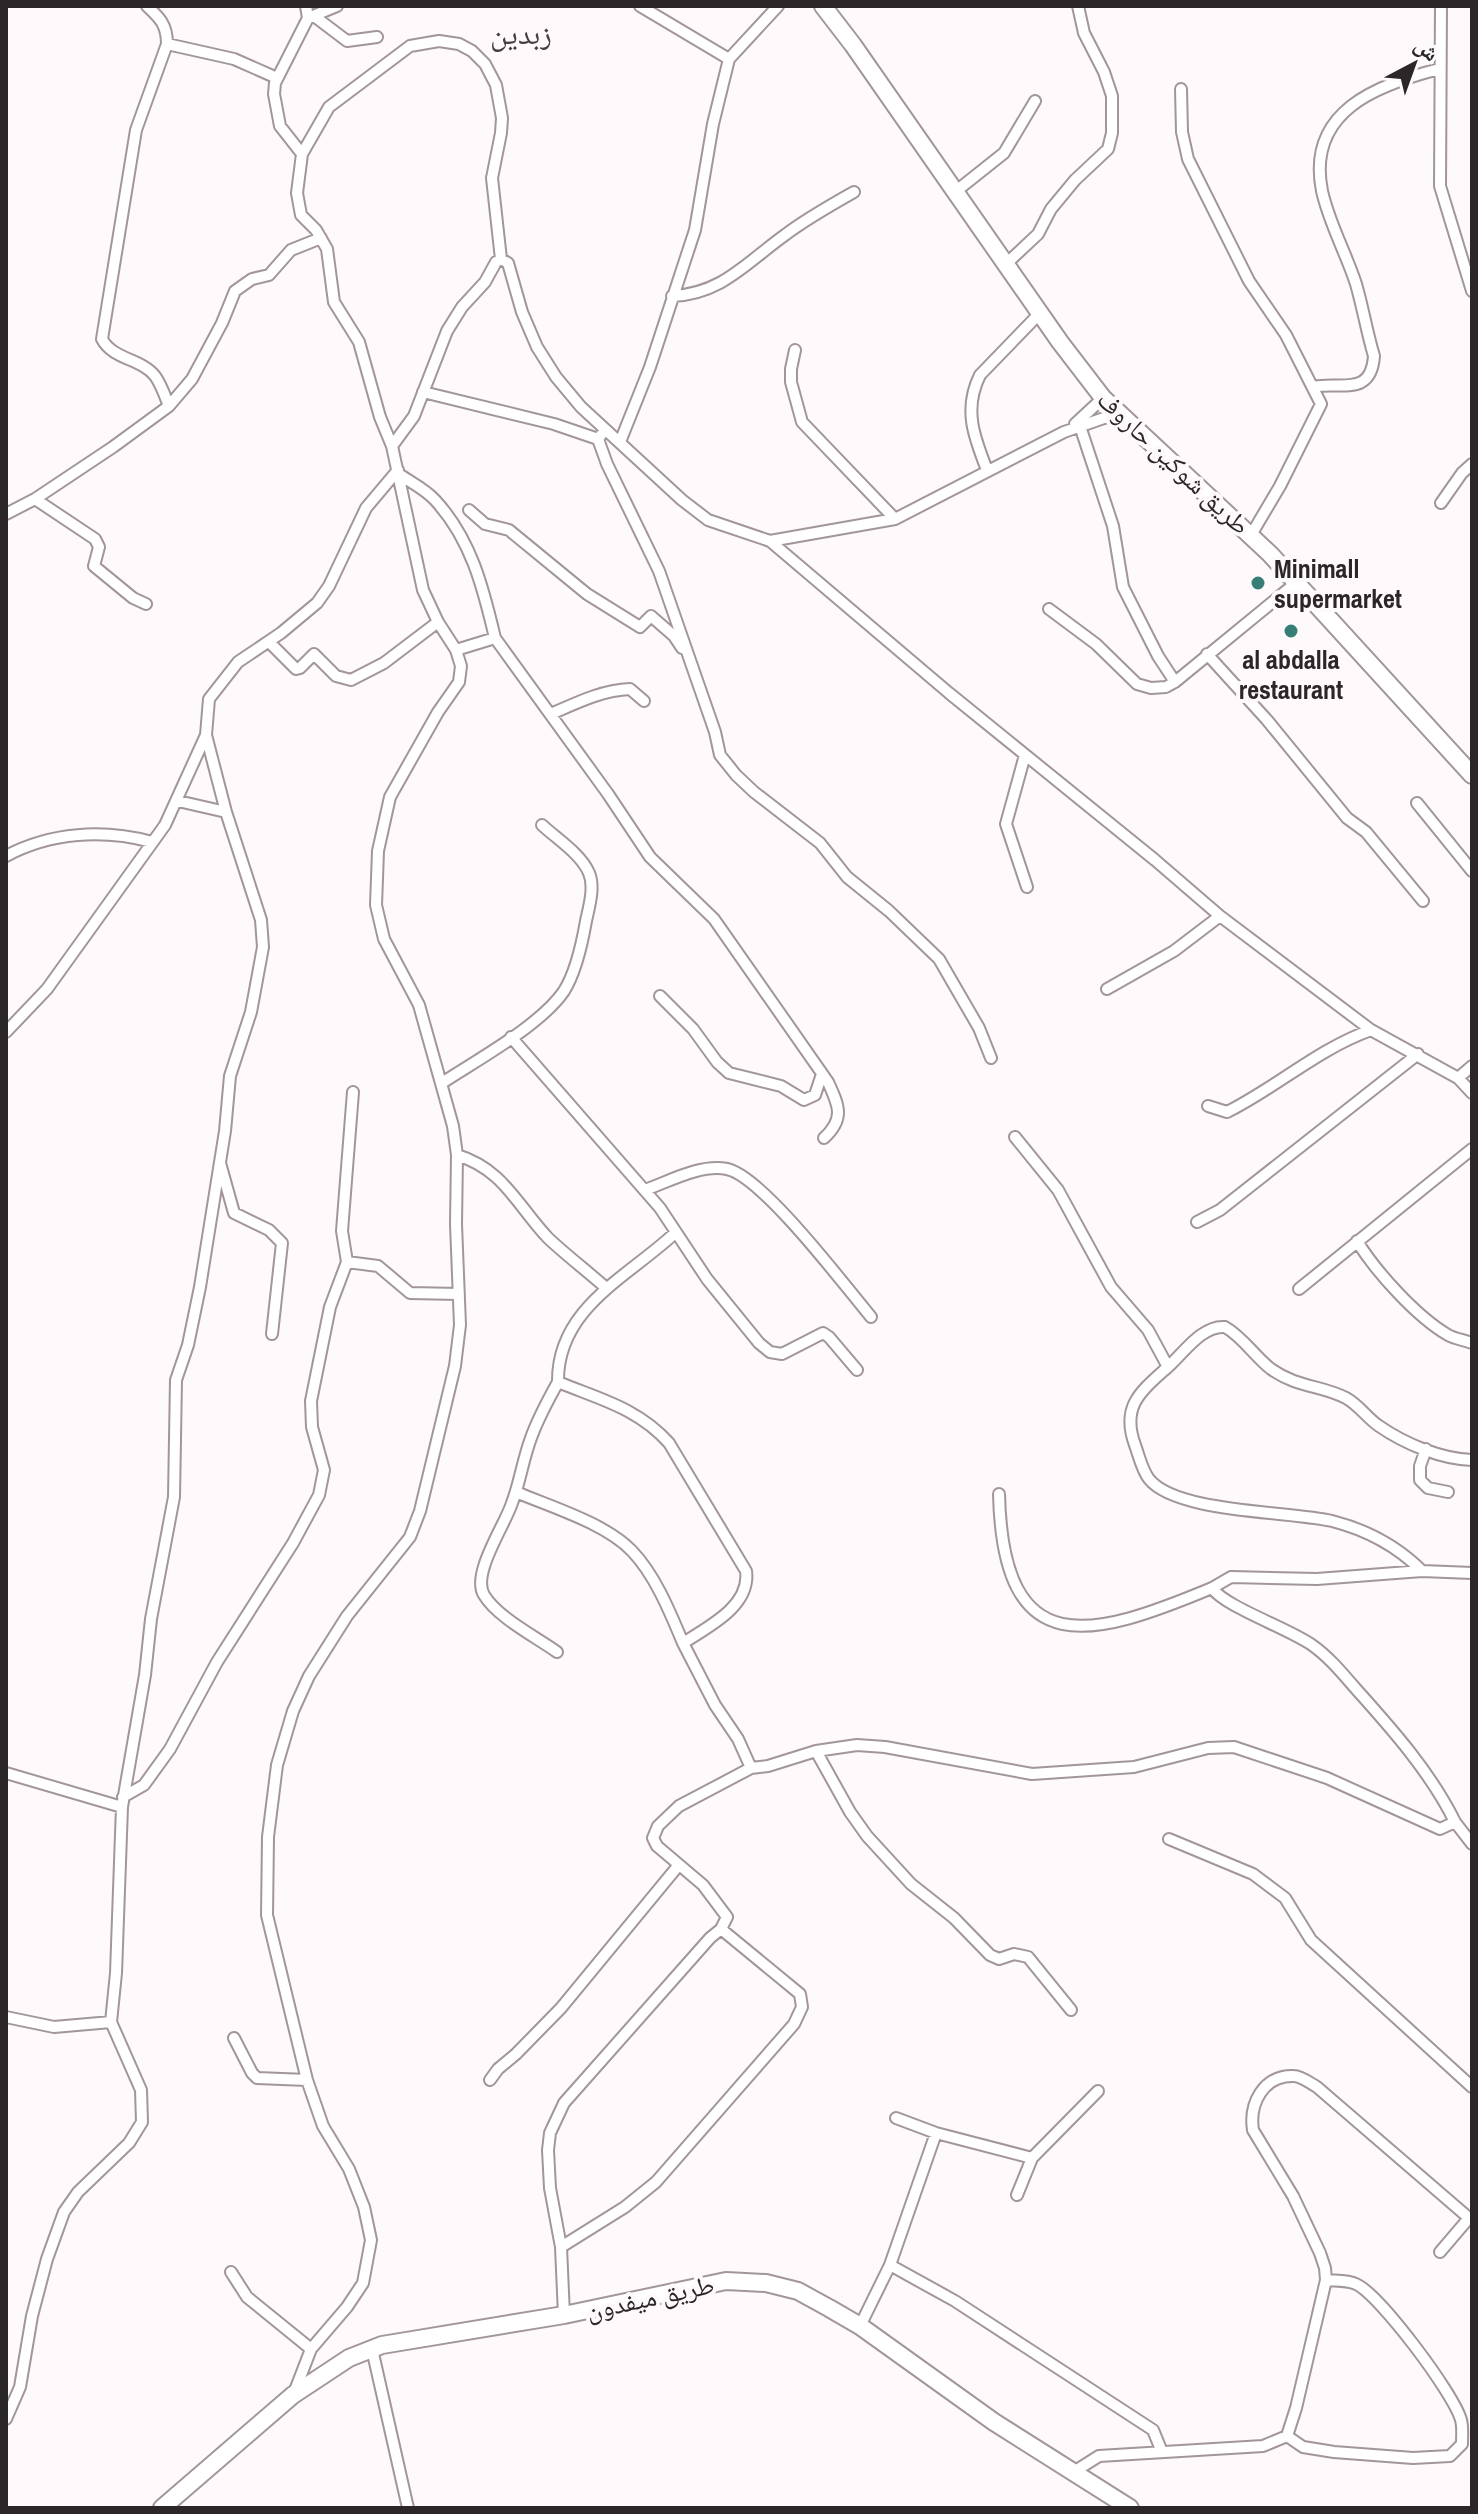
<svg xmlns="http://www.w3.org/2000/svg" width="1478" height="2514" viewBox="0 0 1478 2514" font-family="'Archivo Narrow','Noto Naskh Arabic',sans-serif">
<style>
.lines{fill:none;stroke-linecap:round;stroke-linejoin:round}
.street-casing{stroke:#a29698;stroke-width:14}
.primary-casing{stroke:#a29698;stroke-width:20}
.street{stroke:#fff;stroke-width:10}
.primary{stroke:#fff;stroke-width:16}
.poi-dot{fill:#377e77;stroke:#fef9fa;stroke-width:3}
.labels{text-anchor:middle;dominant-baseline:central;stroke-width:8;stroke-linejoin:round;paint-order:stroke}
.street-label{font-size:26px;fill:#2b2627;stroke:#fef9fa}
.poi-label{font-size:26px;font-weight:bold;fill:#2b2627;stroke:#fef9fa;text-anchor:start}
.quarter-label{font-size:30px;fill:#483d3f;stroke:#fef9fa}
</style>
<rect width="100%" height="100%" fill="#fef9fa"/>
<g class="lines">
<g class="street-casing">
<path id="street" d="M147 6C160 18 167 25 167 44L136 130 102 339C113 360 141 358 155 376 161 384 165 396 169 406
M306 6 308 18 337 6
M640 6 729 59
M1441 6 1440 186 1472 291
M314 16 347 41 377 37
M167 44 234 59 277 78
M1181 89 1182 132 1188 159 1249 281 1286 335 1321 404 1280 486 1251 535
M302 154 280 126 274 94 275 83 308 18
M955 192 1004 153 1035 101
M1006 264 1038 234 1051 209 1075 180 1108 149 1112 133V96L1104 72 1084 33 1078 6
M672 296C722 294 747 262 785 235 806 219 831 205 854 192
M795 350 791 369V382L802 422 895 519
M1313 387C1339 381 1371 398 1374 356 1367 333 1363 308 1356 284 1346 253 1329 223 1322 191 1306 111 1377 85 1439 69
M423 392 554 424 598 439 601 435
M1079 423 1113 526 1123 587 1158 656 1175 682
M1075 424 1103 398
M598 439 607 464 659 571 715 732 720 755 736 775 754 792 820 843 847 877 889 911 939 959 979 1028 991 1058
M620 442 650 367 695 230 713 124 729 59 778 6
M392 446 380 417 359 342 334 302 327 249 316 230 301 215 297 193 302 154 329 107 410 46 439 41 459 44 472 51 485 64 496 85 502 118 501 133 492 178 501 259
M987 470C974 437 963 409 980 375L1040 313
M399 474C410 482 425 489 435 500 471 539 483 587 495 638
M35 499 95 539 99 547 94 566 133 598 146 604
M1441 503 1462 473 1472 464
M469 510 485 524 509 530 587 594 640 627 651 616 674 636 682 648
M6 514 35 499 113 447 169 406 192 379 222 323 235 291 252 279 269 275 291 250 321 238
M770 541 949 693 1155 860 1220 916 1371 1030 1458 1078 1472 1093
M1049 609 1096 644 1137 684 1151 688 1166 687 1175 682 1297 582
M269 642 296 669 300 668 314 654 336 676 351 680 384 663 438 622
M456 650 495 638 608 794 650 857 714 919 828 1082C839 1106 845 1119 824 1138
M1207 654 1267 720 1347 818 1366 832 1423 901
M551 714C576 703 602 690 630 689L644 701
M206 735 226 812
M1025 755 1006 824 1027 887
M1417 803 1472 871
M6 856C51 832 103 829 152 842
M1107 989 1174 951 1220 916
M660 996 693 1029 717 1062 729 1073 781 1086 804 1100 815 1095 822 1074
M6 1032 47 989 165 825 206 735 209 699 238 662 281 633 317 603 329 586 366 508 398 470
M511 1037 660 1208 707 1279 759 1343 770 1352 782 1354 823 1333 829 1337 857 1370
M1458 1078 1472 1066
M442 1083C477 1060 541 1025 564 991 576 972 582 944 586 921 589 907 595 887 589 873 581 854 557 839 542 825
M1208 1106 1227 1112C1277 1087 1318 1049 1371 1030
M1015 1137 1058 1190 1111 1287 1148 1330 1168 1367
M457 1155C503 1169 517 1205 548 1238 566 1255 587 1271 605 1287
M220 1163 234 1213 269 1230 282 1243 272 1334
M645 1190C670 1181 700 1164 727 1169 762 1176 845 1286 871 1317
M1197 1222 1220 1210 1418 1054
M1357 1241C1376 1272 1417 1317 1448 1335 1455 1339 1464 1340 1472 1343
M347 1262 342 1231 353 1092
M1299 1289 1472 1149
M1426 1449 1420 1466V1480L1428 1488 1448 1492
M516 1492C551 1507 605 1523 632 1551 655 1575 670 1612 683 1643 708 1627 751 1606 746 1571L669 1443C638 1408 599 1399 558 1382 557 1308 628 1277 675 1233
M999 1494C1003 1665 1092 1638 1212 1588
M1422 1571C1397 1546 1367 1530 1332 1521 1289 1511 1176 1513 1149 1479 1142 1470 1139 1456 1135 1445 1120 1404 1143 1390 1171 1364 1185 1351 1203 1325 1225 1327 1243 1337 1255 1357 1271 1369 1298 1388 1321 1385 1346 1398 1359 1405 1367 1418 1379 1426 1405 1444 1441 1459 1472 1460
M683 1643 715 1705 738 1739 751 1768
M557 1652C536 1637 497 1617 484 1595 471 1574 505 1525 512 1503 520 1482 523 1459 531 1438 538 1418 548 1400 558 1382
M816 1751 850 1812 867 1836 911 1884 954 1918 990 1955 999 1959 1014 1954 1028 1957 1071 2010
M6 1773 122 1807
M123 1797 144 1785 170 1749 217 1662 293 1543 319 1495 324 1470 312 1427 311 1401 330 1307 347 1262 378 1266 410 1293 459 1294
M1455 1822 1472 1844
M1169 1839 1253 1874 1285 1898 1311 1940 1472 2087
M6 2017 54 2027 111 2022
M234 2038 252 2073 257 2078 307 2080
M490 2080 498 2069 516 2054 561 2008 678 1866
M896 2118 936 2133 1032 2158 1098 2091
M1017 2195 1032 2158
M561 2247 625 2207 656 2182 794 2024 802 2007 800 1994 721 1929
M890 2265 955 2301 1153 2430 1162 2452
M231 2272 247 2297 311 2349
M564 2315 561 2247 550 2188 548 2150 550 2133 564 2103 710 1938 721 1929 727 1917 703 1885 657 1846 653 1838 658 1826 679 1806 751 1768 768 1766 816 1751 857 1745 885 1747 1032 1774 1134 1767 1208 1748 1234 1747 1327 1778 1440 1829 1455 1822C1431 1773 1392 1729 1356 1689 1342 1673 1329 1657 1312 1645 1288 1628 1225 1607 1212 1588L1231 1577 1317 1579 1422 1571 1472 1573
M860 2326 890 2265 936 2133
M372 2349 408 2508
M294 2393 311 2349 347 2307 363 2283 371 2240 364 2207 349 2169 323 2126 307 2080 267 1915 268 1837 277 1765 293 1711 309 1676 347 1616 410 1537 420 1511 455 1366 460 1325 456 1224 457 1155 453 1126 419 1005 384 939 376 905 378 851 390 797 438 712 459 682 461 666 456 650 438 622 423 590 392 446 414 416 447 331 462 307 485 282 496 262 501 259 508 263 522 312 537 347 556 377 581 407 682 500 708 520 770 541 895 519 1064 432 1104 418 1120 415
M6 2419 20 2387 32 2316 47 2259 64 2212 78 2192 129 2143 142 2122 141 2090 111 2022 116 1973 122 1807 145 1675 151 1619 174 1497 176 1380 188 1345 200 1287 225 1131 230 1076 251 1012 263 947 261 920 226 812 178 801
M1287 2436 1303 2447 1334 2452 1413 2458 1450 2456 1462 2444C1462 2436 1463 2427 1461 2420 1454 2394 1380 2295 1356 2284 1347 2280 1336 2281 1326 2280
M1072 2473 1099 2456 1263 2446 1287 2436 1296 2408 1326 2280 1325 2268 1320 2253 1293 2196 1253 2130C1249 2104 1263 2075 1294 2076 1301 2076 1310 2083 1317 2087L1469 2218 1440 2252"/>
</g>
<g class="primary-casing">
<path id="primary" d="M823 6 853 45 1060 342 1103 398 1270 554 1472 775
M162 2508 293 2395 349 2358 382 2345 564 2315 726 2281 766 2283 798 2291 829 2308 860 2326 994 2422 1130 2508"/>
</g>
<use href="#street" class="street"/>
<use href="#primary" class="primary"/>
</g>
<g class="poi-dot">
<circle cx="1258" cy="583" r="8"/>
<circle cx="1291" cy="631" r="8"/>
</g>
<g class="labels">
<g class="street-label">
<text transform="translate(1174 462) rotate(43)">طريق شوكين حاروف</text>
<text transform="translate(650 2297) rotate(-12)">طريق ميفدون</text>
</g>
<g class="poi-label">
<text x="1274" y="568">Minimall<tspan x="1274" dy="30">supermarket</tspan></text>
<text x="1291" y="659" text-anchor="middle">al abdalla<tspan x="1291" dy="30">restaurant</tspan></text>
</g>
<g class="quarter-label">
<text x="521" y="33">زبدين</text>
</g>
</g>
<rect width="1478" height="2514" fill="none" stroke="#2b2627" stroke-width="16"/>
<g transform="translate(1414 64) rotate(41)" stroke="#fef9fa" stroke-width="6" paint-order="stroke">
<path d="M0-6L14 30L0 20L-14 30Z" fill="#2b2627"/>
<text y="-12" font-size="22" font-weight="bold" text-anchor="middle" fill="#2b2627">ش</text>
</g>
</svg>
